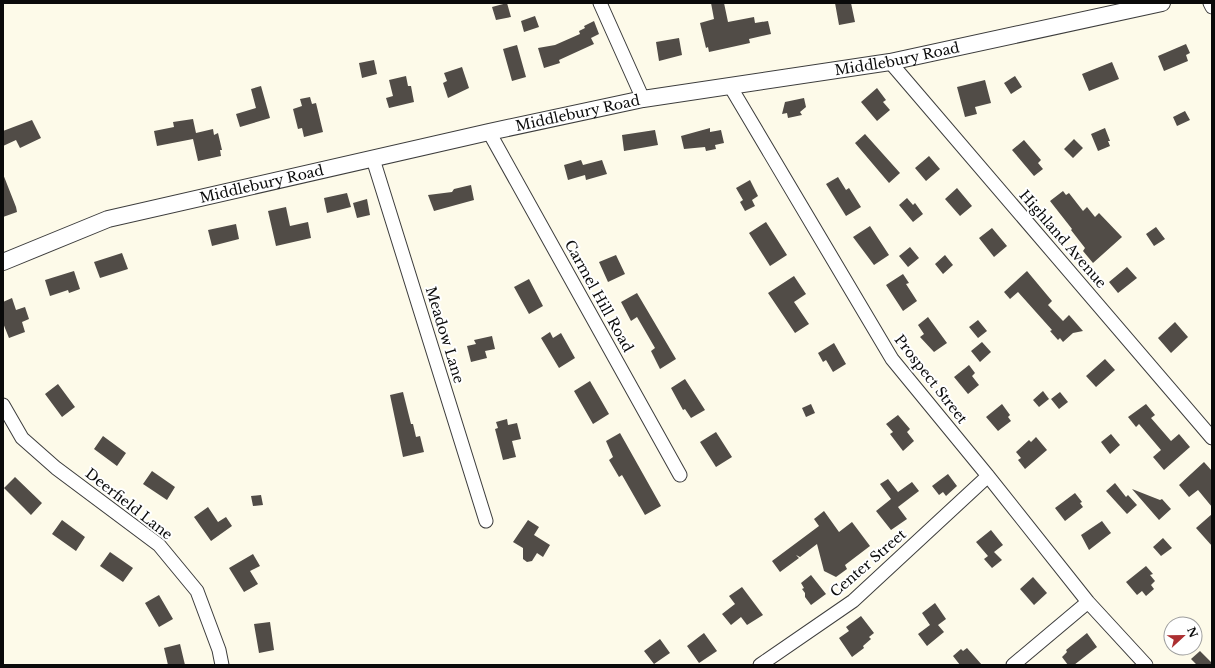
<svg xmlns="http://www.w3.org/2000/svg" width="1215" height="668" viewBox="0 0 1215 668" font-family="'Libre Baskerville',serif">
<style>
.building{fill:#514c47}
.lines{fill:none;stroke-linecap:round;stroke-linejoin:round}
.minor-casing{stroke:#3d3d3d;stroke-width:15}
.tertiary-casing{stroke:#3d3d3d;stroke-width:18}
.minor{stroke:#fff;stroke-width:13}
.tertiary{stroke:#fff;stroke-width:16}
.labels{text-anchor:middle;dominant-baseline:central;stroke-width:4;stroke-linejoin:round;paint-order:stroke}
.street-label{font-size:14px;fill:#0a0a0a;stroke:#fff}
</style>
<rect width="100%" height="100%" fill="#fdfae9"/>
<path class="building" d="M507 3 511 17 496 20 492 7Z
M711 3H724L728 22 754 17 755 23 768 21 771 34 749 39 750 43 709 52 708 47 706 48 700 23 714 19Z
M835 3H851L855 22 839 25Z
M535 16 539 27 524 32 521 21Z
M594 21 599 34 591 38 594 44 559 60 560 63 544 68 538 48 555 45 580 34 579 31 585 28 584 26Z
M679 38 682 55 659 61 656 42Z
M1186 44 1190 53 1186 55 1188 61 1164 71 1158 56Z
M517 45 526 77 512 81 503 49Z
M374 60 377 74 362 78 359 63Z
M1112 62 1119 79 1089 91 1082 74Z
M462 67 469 88 448 98 443 83 447 81 444 73Z
M406 76 408 86H411L414 102 389 108 386 98 393 96 389 80Z
M1015 76 1022 87 1011 94 1004 83Z
M985 80 991 103 975 107 977 114 965 117 957 87Z
M261 86 270 118 240 127 236 114 256 108 251 89Z
M877 88 886 100 883 102 890 110 877 121 861 102Z
M310 97 312 104 316 103 323 132 304 137 302 128 298 129 293 109 302 106 300 99Z
M804 98 806 107 800 112 802 115 788 118 787 113 782 114 785 102Z
M1185 111 1190 120 1177 126 1173 117Z
M193 119 196 133 213 129 214 135 218 133 222 150H220L221 156 198 161 193 139 157 146 154 131 174 127 173 122Z
M32 120 41 138 20 148 16 140 3 146V131Z
M710 128V132L721 130 724 143 715 145 716 149 706 151 705 147 684 149 681 136Z
M1105 128 1110 141H1108L1110 146 1098 151 1091 134Z
M655 130 658 145 624 151 622 135Z
M865 134 900 173 889 183 855 143Z
M1074 139 1083 148 1073 158 1064 149Z
M1024 140 1041 160 1038 163 1043 169 1034 176 1012 150Z
M929 156 940 169 926 181 915 168Z
M581 160 583 165 602 160 607 174 586 180 585 175 568 180 564 165Z
M3 174 16 207 17 212 3 217Z
M838 177 846 190 849 188 861 207 846 216 826 184Z
M750 180 758 196 752 200 755 206 745 211 740 202 743 200 736 188Z
M471 185 474 200 434 211 428 195 452 192 454 189Z
M957 188 972 206 960 216 945 199Z
M1063 191 1066 195 1069 193 1083 211 1087 207 1095 217 1099 213 1122 237 1093 263 1083 251 1085 248 1071 230 1072 229 1050 201Z
M347 193 351 207 327 213 324 198Z
M907 198 913 205 915 203 923 214 913 222 899 205Z
M367 199 370 215 357 218 353 203Z
M286 207 290 226 308 222 311 238 276 246 268 211Z
M766 222 787 255 770 266 749 233Z
M236 224 239 239 212 246 208 230Z
M870 226 889 255 874 265 853 237Z
M1156 227 1165 239 1154 246 1146 234Z
M992 228 1007 246 994 257 979 238Z
M910 247 919 258 908 267 899 256Z
M122 253 128 269 100 278 94 262Z
M616 255 625 274 608 282 599 262Z
M945 255 953 265 943 274 935 264Z
M1127 267 1137 278 1118 293 1109 282Z
M74 271 80 289 69 293 68 290 50 296 45 280Z
M1027 271 1052 301 1048 305 1063 321 1069 315 1083 331 1073 333 1063 342 1060 338 1058 340 1050 331 1052 330 1018 292 1010 299 1004 292Z
M903 274 909 283 906 284 917 301 903 311 886 285Z
M794 276 806 294 794 302 809 324 795 333 768 293Z
M529 279 543 306 529 314 514 287Z
M637 293 676 359 660 369 651 351 655 348 637 317 631 321 621 302Z
M12 298 16 310 25 307 29 319 22 322 25 332 9 338 3 323V302Z
M928 317 947 343 934 352 920 337 924 334 918 325Z
M978 320 987 331 978 338 969 327Z
M1175 322 1188 337 1171 353 1158 338Z
M550 332 553 338 561 333 575 358 559 368 541 338Z
M492 336 495 349 485 351 487 358 471 362 467 346 476 344 474 340Z
M982 342 991 352 980 362 971 351Z
M834 343 846 364 833 372 826 360 823 362 818 353Z
M1105 359 1115 370 1096 387 1086 376Z
M969 365 975 373 972 376 979 385 968 394 954 377Z
M685 379 705 410 691 418 685 409 683 410 671 388Z
M590 381 609 414 593 424 574 391Z
M58 384 75 407 62 417 45 394Z
M1043 391 1049 399 1039 407 1033 400Z
M403 392 411 424H413L416 437 420 436 424 452 403 457 390 395Z
M1060 392 1068 402 1059 409 1051 399Z
M811 404 815 413 806 417 802 408Z
M1002 404 1010 415 1008 417 1011 421 998 431 986 417Z
M1146 404 1155 415 1151 418 1171 441 1179 434 1190 447 1164 470 1153 457 1161 450 1139 424 1136 427 1128 417Z
M898 415 910 429 907 432 914 441 903 451 890 434 893 432 886 424Z
M507 419 508 425 517 423 521 439 512 441 516 457 503 460 495 429 498 428 496 422Z
M716 432 732 457 716 467 700 442Z
M620 433 661 506 645 515 622 475 619 477 609 460 613 457 606 441Z
M1111 434 1120 445 1110 454 1101 442Z
M103 436 126 453 117 466 94 449Z
M1036 437 1047 450 1025 469 1018 460 1021 458 1016 452 1029 440 1031 442Z
M1204 462 1212 471V507L1198 490 1189 497 1179 485Z
M152 471 175 487 167 500 143 484Z
M948 474 957 486 946 496 943 492 939 495 932 486Z
M15 477 42 503 31 515 4 488Z
M888 479 898 492 912 482 919 491 898 507 907 519 891 530 876 511 891 499 880 484Z
M1115 483 1126 497 1128 495 1137 505 1127 514 1106 491Z
M1132 489 1160 500 1162 499 1171 509 1159 520Z
M1075 493 1082 502 1080 503 1083 507 1065 521 1055 508Z
M261 495 263 505 253 506 251 496Z
M208 507 218 522 226 517 232 526 211 541 194 517Z
M824 511 839 532 852 522 870 546 845 565 847 569 836 577 824 571 817 544 800 557 796 555 799 558 780 572 772 561 819 526 814 519Z
M1212 514V546L1196 528Z
M62 520 85 537 76 551 52 534Z
M528 520 539 527 534 535 550 545 543 557 537 553 532 561 527 562 523 559V548L513 542Z
M1102 521 1111 533 1089 550 1081 535Z
M991 530 1003 545 994 552 1002 560 992 568 984 559 988 556 976 542Z
M1163 538 1172 548 1161 556 1153 547Z
M110 552 133 568 123 582 100 566Z
M253 554 260 566 250 571 258 584 244 592 229 568Z
M1146 566 1153 574 1150 575 1155 581 1151 585 1154 589 1146 596 1142 591 1137 595 1126 582Z
M811 575 826 594 811 605 805 597V593L802 589 804 588 801 583Z
M1033 577 1047 593 1034 605 1020 589Z
M742 587 763 615 747 625 741 617 731 625 722 614 735 604 729 596Z
M159 595 173 619 159 627 145 603Z
M935 603 946 619 938 625 944 632 927 646 918 634 930 625 922 613Z
M861 616 874 633 869 637 871 639 863 646 864 648 852 657 839 638 849 631 846 627Z
M270 622 274 650 259 653 254 624Z
M704 633 717 651 699 663 687 646Z
M1087 633 1097 647 1074 665H1068L1062 657 1067 652 1066 650Z
M660 639 670 653 654 664 644 651Z
M180 644 185 665H168L164 648Z
M967 648 982 665H960L953 656 961 649 963 651Z
M1200 651 1212 663V665H1197L1191 659Z"/>
<g class="lines">
<g class="minor-casing">
<path id="minor" d="M600 3 643 99
M1210 3 1212 7
M890 62 1212 438
M730 86 892 359 988 476 1088 602 1146 665
M489 132 680 475
M373 159 486 521
M3 405 22 438 56 468 159 545 197 591 219 650 222 665
M760 665 853 601 988 476
M1013 665 1088 602"/>
</g>
<g class="tertiary-casing">
<g id="tertiary">
<path id="s1" d="M3 262 108 219 489 132 643 99 890 62 1162 3"/>
</g>
</g>
<use href="#minor" class="minor"/>
<use href="#tertiary" class="tertiary"/>
</g>
<g class="labels">
<g class="street-label">
<text stroke="none"><textPath href="#s1" startOffset="919">Middlebury Road</textPath></text>
<text stroke="none"><textPath href="#s1" startOffset="595">Middlebury Road</textPath></text>
<text stroke="none"><textPath href="#s1" startOffset="271">Middlebury Road</textPath></text>
<text transform="translate(1063 239) rotate(49)">Highland Avenue</text>
<text transform="translate(599 296) rotate(61)">Carmel Hill Road</text>
<text transform="translate(445 335) rotate(73)">Meadow Lane</text>
<text transform="translate(931 379) rotate(52)">Prospect Street</text>
<text transform="translate(129 504) rotate(38)">Deerfield Lane</text>
<text transform="translate(868 563) rotate(-41)">Center Street</text>
</g>
</g>
<rect width="1215" height="668" fill="none" stroke="#0a0a0a" stroke-width="8"/>
<g transform="translate(1183 636) rotate(68)"><circle r="19" fill="#ffffff" stroke="#9d9d9d"/>
<path d="M0-3L7 15L0 10L-7 15Z" fill="#ac2f31"/>
<text y="-6" font-size="11" font-weight="bold" text-anchor="middle" fill="#0a0a0a">N</text>
</g>
</svg>
